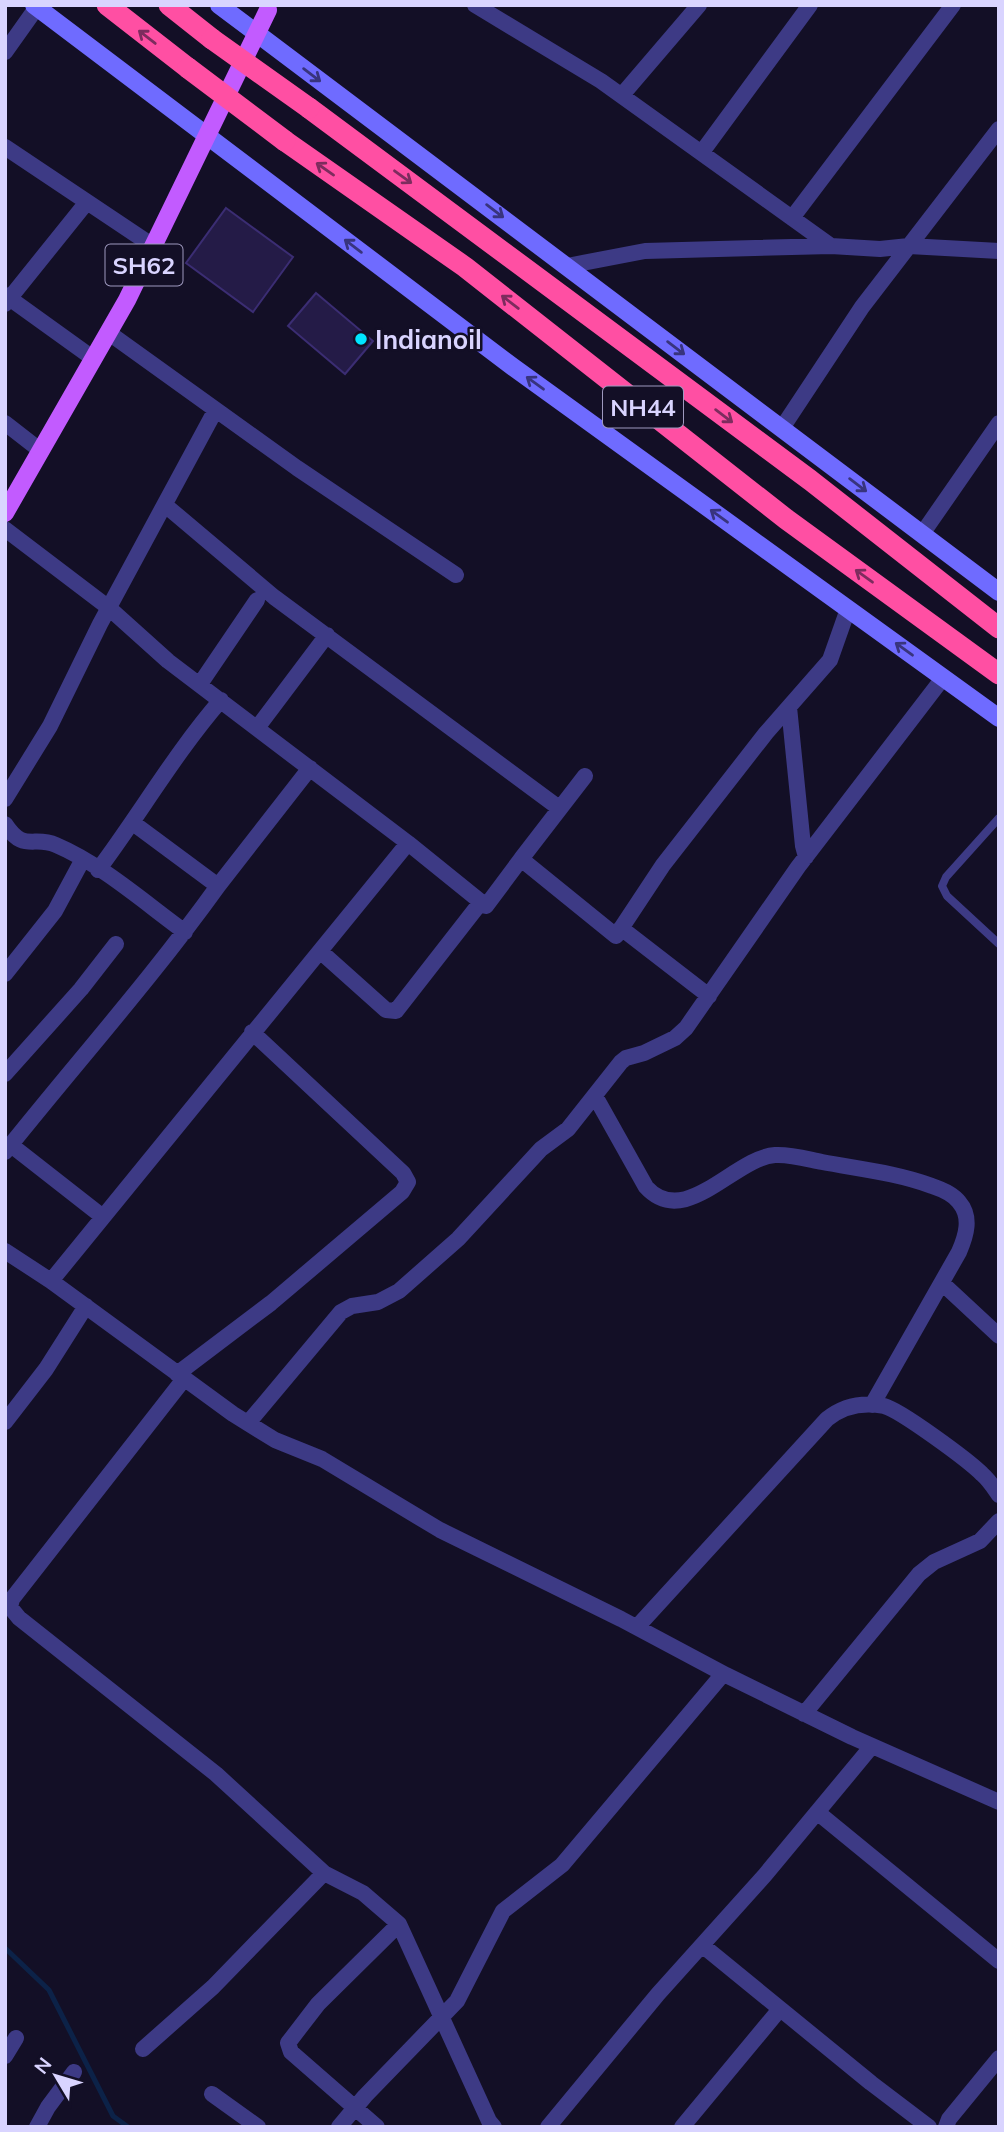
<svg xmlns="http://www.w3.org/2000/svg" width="1004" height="2132" viewBox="0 0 1004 2132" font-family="Mulish,sans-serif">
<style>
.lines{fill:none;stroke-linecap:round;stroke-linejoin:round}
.stream{stroke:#0c2248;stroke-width:5}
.building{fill:#241b47;stroke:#3b2d73;stroke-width:2}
.lane{stroke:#3d3a85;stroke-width:8}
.street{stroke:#3d3a85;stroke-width:16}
.secondary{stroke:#6f6bff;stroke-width:18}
.primary{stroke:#c25bff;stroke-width:18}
.highway{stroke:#ff4fa3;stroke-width:21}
.highway-bridge{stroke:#ff4fa3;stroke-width:21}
.oneway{stroke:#7d2c5e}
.oneway2{stroke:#38347d}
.poi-dot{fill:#00e5ff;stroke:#130f26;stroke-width:2.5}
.labels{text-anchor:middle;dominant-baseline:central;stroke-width:5;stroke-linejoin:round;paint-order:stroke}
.shield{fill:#130f26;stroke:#9e99be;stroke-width:2}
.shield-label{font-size:24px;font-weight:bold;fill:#d9d4ff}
.poi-label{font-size:26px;font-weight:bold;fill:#d9d4ff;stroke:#130f26;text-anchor:start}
</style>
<rect width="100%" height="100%" fill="#130f26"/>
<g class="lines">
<path class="stream" d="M5 1948 49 1990 113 2116 128 2127"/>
</g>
<path class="building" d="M226 208 293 257 253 312 186 263Z
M316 293 373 341 345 374 288 326Z"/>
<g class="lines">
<path class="lane" d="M999 818 946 877 942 886 947 896 999 944"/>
<path class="street" d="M475 5 601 81 831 246
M5 52 37 7
M622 95 699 5
M5 147 153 246
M702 152 810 5
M792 218 953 5
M567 266 645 251 831 246 880 249 909 246 999 251
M5 295 94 359
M5 304 87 202
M109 333 297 468 456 575
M5 423 41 451
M782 428 862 307 999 129
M165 505 274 597 559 808
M5 529 109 608 168 661 408 843 486 906 521 859 616 936 663 865 766 733 830 660 848 609
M922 534 999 423
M200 684 257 600
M789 707 803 846 806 857
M257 728 327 635
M5 799 50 726 100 624 215 411
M133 823 218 886 310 768
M5 824C24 853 33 835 56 845 101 864 145 903 185 932
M521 859 585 776
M98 870C140 814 175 753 221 700
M621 928 709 996
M320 951 386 1010 396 1011 481 902
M5 974 55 911 83 859
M5 1074 81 989 116 944
M595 1096 646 1187C685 1230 734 1158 775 1155 790 1154 807 1159 822 1162 859 1169 897 1173 932 1186 941 1189 953 1194 959 1202 972 1217 966 1236 959 1252L872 1405
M11 1145 103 1217
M5 1152C76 1063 152 978 218 886
M5 1251 51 1281 233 1414 275 1440 322 1459 440 1530 621 1619 726 1675 852 1737 999 1802
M51 1281 408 843
M942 1283 999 1336
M177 1374 271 1303 402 1192 408 1182 403 1173 252 1032
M184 1379 12 1599 10 1607 19 1618 216 1774 324 1873 363 1893 399 1924 489 2121 494 2127
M5 1422 46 1369 86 1306
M248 1423 341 1312 352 1306 378 1302 399 1291 458 1239 541 1149 568 1129 621 1062 626 1058 644 1053 675 1038 686 1028 798 867 943 678
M637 1627 827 1419C843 1406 863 1402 884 1406 900 1410 968 1460 982 1474 989 1480 994 1488 999 1495
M804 1714 919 1574 934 1562 980 1541 999 1521
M817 1812 999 1961
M702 1945 871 2083 929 2127
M143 2049 213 1987 324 1873
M5 2056 16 2038
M212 2094 258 2127
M37 2127 48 2107 74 2072
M339 2127 365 2096 457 2001 503 1911 562 1865 723 1674
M377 2127 291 2052 288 2043 318 2004 399 1924
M548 2127 658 1994 765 1875 872 1746
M682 2127 780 2009
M946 2127 949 2119 999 2058"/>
<path class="secondary" d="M34 5 513 367 999 718
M219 5 999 592"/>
<path class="primary" d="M5 513 127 300 268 10"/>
<path class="highway" d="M107 5 188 68
M169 5 212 39
M309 108 810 480 999 628
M285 141 465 267 786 519 999 674"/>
<path class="highway-bridge" d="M212 39 309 108
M188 68 285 141"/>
</g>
<defs><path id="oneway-shaft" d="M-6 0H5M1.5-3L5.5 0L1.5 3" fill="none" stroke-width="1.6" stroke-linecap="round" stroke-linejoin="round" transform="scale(1.75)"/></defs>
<g class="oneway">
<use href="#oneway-shaft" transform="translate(147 37) rotate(-142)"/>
<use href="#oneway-shaft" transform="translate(325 169) rotate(-145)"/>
<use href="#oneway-shaft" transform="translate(403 177) rotate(36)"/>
<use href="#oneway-shaft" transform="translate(510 302) rotate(-142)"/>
<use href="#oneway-shaft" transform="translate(724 416) rotate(37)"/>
<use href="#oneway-shaft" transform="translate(864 576) rotate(-144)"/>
</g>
<g class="oneway2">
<use href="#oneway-shaft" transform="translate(312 75) rotate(37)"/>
<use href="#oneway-shaft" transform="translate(495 211) rotate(37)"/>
<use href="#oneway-shaft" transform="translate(353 246) rotate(-143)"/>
<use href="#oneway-shaft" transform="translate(676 348) rotate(37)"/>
<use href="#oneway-shaft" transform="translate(535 383) rotate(-144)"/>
<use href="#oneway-shaft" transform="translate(858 485) rotate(37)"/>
<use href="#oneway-shaft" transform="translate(719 516) rotate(-144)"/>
<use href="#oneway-shaft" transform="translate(904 649) rotate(-144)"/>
</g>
<circle class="poi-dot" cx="361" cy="339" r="7"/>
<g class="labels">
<g class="shield">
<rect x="105.5" y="244.5" width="77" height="41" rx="5"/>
<rect x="603" y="386.5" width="80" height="41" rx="5"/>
</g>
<g class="shield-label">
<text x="144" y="265">SH62</text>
<text x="643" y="407">NH44</text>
</g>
<g class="poi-label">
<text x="375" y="339">Indianoil</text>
</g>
</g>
<rect width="1004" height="2132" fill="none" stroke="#d9d4ff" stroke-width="14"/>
<g transform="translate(56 2076) rotate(308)" stroke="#130f26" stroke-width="5" paint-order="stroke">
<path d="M0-5L12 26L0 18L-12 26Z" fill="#d9d4ff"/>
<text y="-10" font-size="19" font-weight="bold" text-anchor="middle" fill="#d9d4ff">N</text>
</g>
</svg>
